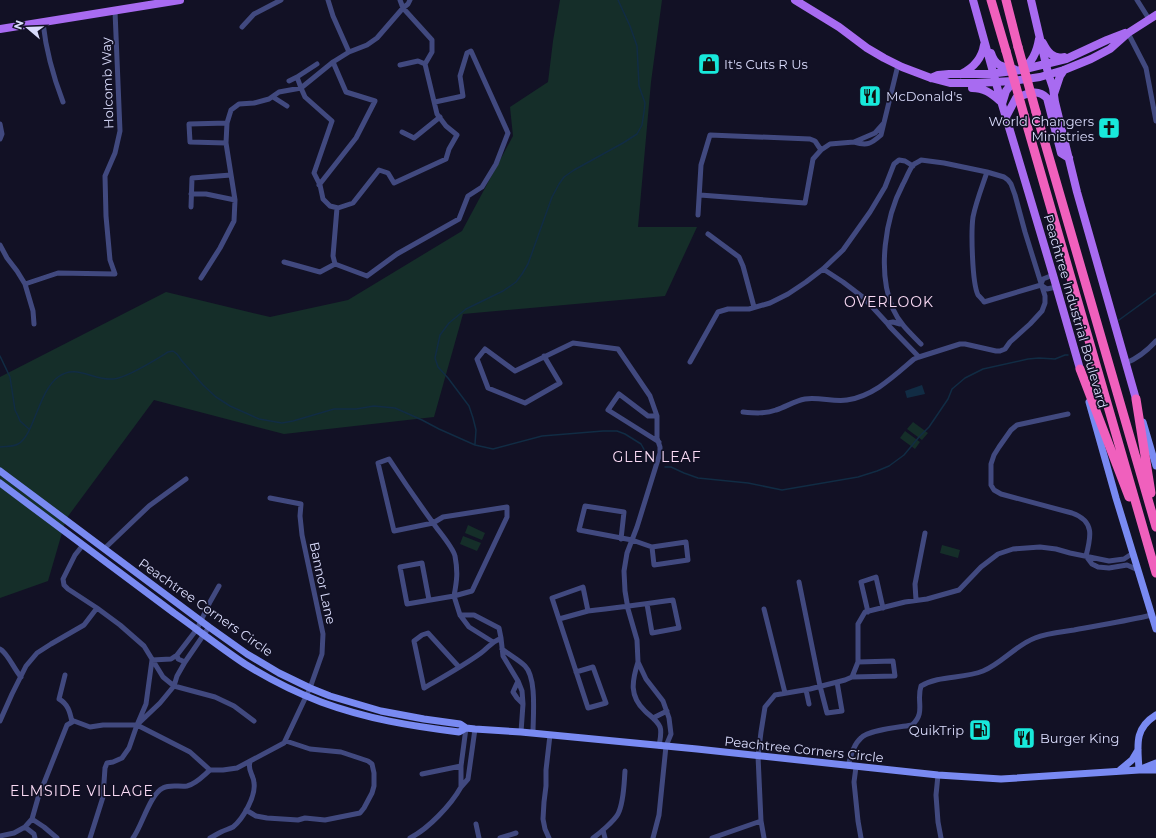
<svg xmlns="http://www.w3.org/2000/svg" width="1156" height="838" viewBox="0 0 1156 838" font-family="Montserrat,sans-serif">
<style>
.green{fill:#152e29}
.water{fill:#112c44}
.lines{fill:none;stroke-linecap:round;stroke-linejoin:round}
.stream{stroke:#112c44;stroke-width:1.5}
.street{stroke:#41497f;stroke-width:5}
.secondary{stroke:#798af2;stroke-width:7}
.primary{stroke:#a86bf1;stroke-width:8}
.highway{stroke:#f060bd;stroke-width:9}
.highway-bridge{stroke:#f060bd;stroke-width:9}
.labels{text-anchor:middle;dominant-baseline:central;stroke-width:3.5;stroke-linejoin:round;paint-order:stroke}
.poi-label{font-size:13px;fill:#d9dbfb;stroke:#121125;text-anchor:start}
.street-label{font-size:13px;fill:#d9dbfb;stroke:#121125}
.neighbourhood-label{font-size:14px;letter-spacing:1px;fill:#fbdbf5;stroke:#121125}
</style>
<rect width="100%" height="100%" fill="#121125"/>
<path class="green" d="M560 0H662L651 82 638 227H697L665 296 463 314 434 417 284 434 154 400 66 519 48 581 0 598V377L166 292 270 317 348 300 462 231 513 136 510 107 548 82 553 41Z
M913 422 928 433 922 440 907 429Z
M905 431 920 442 915 449 900 438Z
M468 525 485 533 482 540 465 533Z
M463 536 481 543 477 551 460 544Z
M942 545 960 550 958 558 940 553Z"/>
<path class="water" d="M922 385 925 394 907 398 905 391Z"/>
<g class="lines">
<path class="stream" d="M1119 320 1156 293
M0 356 10 377 15 410 18 416 20 421 29 429
M475 444 476 430 473 418 469 406 448 378 438 367 435 358 440 335 449 323 466 309 503 291 516 282 522 274 528 264 552 197 559 184 564 177 574 170 623 143 637 134 642 125 644 112 645 103 639 86 637 46 630 26 618 0
M0 447C6 446 13 447 18 444 34 436 38 392 58 377 76 363 93 381 113 379 127 378 155 360 168 352L173 351 177 354 182 361 203 385 216 397 230 406 259 419 282 423 293 421 334 409H356L374 406 395 408 422 420 439 429 475 445 493 449 542 436 603 431H617L625 434 641 444 651 462
M665 467H671L684 473 698 478 748 483 782 490 858 477 877 471 889 466 904 455 919 437 929 427 948 399 952 389 965 378 983 369 1028 359 1039 358 1055 359 1065 355H1068"/>
<path class="street" d="M328 0 333 16 349 52
M1137 0 1149 19
M43 23C46 50 53 76 63 102
M242 27 254 14 281 0
M1128 33 1146 68 1156 121
M333 62 349 52 367 45 377 38 403 8 408 4 410 0
M400 65 418 61 425 64
M297 77 317 64
M289 81 297 77 301 88 333 62 346 92 375 101 356 138 319 185
M273 97 287 106
M0 124 2 134 0 139
M402 132 414 138 440 117
M854 142C867 146 871 144 881 135L898 65
M226 143 190 142 189 124 227 123
M987 172C982 187 976 202 973 217 971 231 972 283 978 295 980 297 983 300 984 302L1041 285
M191 194H206L235 200
M700 195 805 203 813 159 821 150 830 144 854 142 875 133 883 124
M191 207 192 178 231 175
M698 215 701 165 710 135 810 139 815 141 821 150
M708 234 739 257 743 266 754 307
M0 245 7 258 17 271 25 284 33 311 34 324
M284 262 320 272 335 264 367 276 397 254 459 219 468 196 482 187 496 164 508 133 471 51 467 53 460 76 463 96 435 102
M335 264 333 256 337 208
M823 269 843 282 864 298 887 323 893 322 900 324
M201 278 220 248 234 221 235 200 226 143 227 123 231 110 239 104 254 103 269 99 279 92 301 88 305 97 332 121 314 173 320 185 323 199 330 206 338 208 353 203 379 170 388 173 394 183 446 159 449 149 457 135 446 126 437 114 425 64 432 52V40L403 8 400 0
M25 284 58 273 115 274 110 260 106 216 105 176 115 153 120 131 115 11
M1041 284 1043 279 1053 275
M1041 285 1047 289 1056 287
M887 323 890 327 919 357
M544 356 560 383 525 403 488 388 477 359 485 349 515 371 573 343 618 349 650 396 657 416
M690 362 718 312 728 309H749L770 303 788 294 806 282 823 269 843 250 870 212 885 187 894 164 899 160 905 161 913 166
M1126 363C1138 358 1147 351 1156 341
M743 412C754 413 765 414 776 410 786 407 794 401 805 399 819 397 834 402 847 400 874 396 894 376 914 359L919 357 960 344H965L996 351H1000L1005 349 1010 342 1030 324 1042 311 1045 303V296L1025 232 1015 195 1011 184 1008 180 1004 177 987 172 944 163 921 160C919 162 915 163 913 165 909 170 906 179 903 184 885 218 877 272 893 309 899 323 910 333 921 344
M1068 414 1017 425 1011 430 999 447 994 455 991 464V485L994 490 1001 494 1072 513C1095 521 1091 537 1086 556
M433 523 443 517 507 507V517L472 591 454 596C457 580 458 572 455 556 453 548 442 535 436 527 420 505 404 482 389 459L378 463 394 531 433 523
M621 539 624 512 585 506 579 530 632 540 652 547 686 542 688 560 654 565 652 547
M104 549 149 506 186 479
M1086 556 1092 564 1098 567 1109 568 1127 565 1138 570
M799 582 820 686 827 713 842 711 837 682
M429 600 422 563 400 567 407 604 454 596 460 615 469 627 493 642
M916 600 915 584 925 533
M97 608 120 625 144 646 163 677 174 686 215 697 234 706 254 721
M764 609 785 693
M868 612 861 582 876 577 883 608
M460 615H474L499 628 501 638
M559 619 588 611
M0 649C7 652 14 669 21 677
M502 649C508 654 519 660 525 666 537 678 533 716 533 733
M177 655 178 659 185 662
M638 662C632 681 629 696 645 711 650 716 657 720 660 727 662 732 660 740 659 746
M459 667 428 633 422 635 414 641 424 688C443 677 463 666 481 653 489 647 490 643 501 638L503 656 518 681 513 692 517 698 523 704 521 732
M576 672 593 667 606 703 588 708 552 598 583 587 588 611C616 608 645 604 673 600L679 628 652 633 647 604
M65 675 59 699C68 704 70 712 72 722
M852 677 895 676 893 661 858 662
M518 681 522 691 523 704
M806 690 809 704
M653 718 667 711
M0 721 12 694 26 666 37 653 51 644 84 625 97 608 68 589 64 585 63 579 75 555 83 545
M139 723 160 703 174 686 177 676 185 662 209 627
M466 728 461 766V787L468 779 475 729
M848 766C851 756 853 745 861 738 868 730 901 727 912 725 926 713 916 701 921 686 939 675 963 679 983 671 1001 664 1016 645 1035 638 1047 633 1061 632 1074 630 1100 625 1126 621 1152 615
M856 767 854 782 858 821 861 838
M422 774 461 766
M938 775 936 795 938 822 941 838
M246 810 256 816 267 818 298 820 305 818 325 820 360 813 364 808 372 793 374 786V773L372 764 368 761 341 752 310 749 286 741
M32 819 44 827 57 838
M476 824 479 838
M25 827 34 834 35 838
M603 830 605 838
M0 836 14 833 25 827 32 819 38 798 67 725 74 721 90 727 103 725H137L190 752 210 770
M90 838 103 797 105 768 107 763 113 762 122 758 129 748 137 725 146 704 152 660 171 659 177 655 197 629 210 602 219 586
M133 838C142 826 150 794 163 788 170 784 179 787 187 786 196 784 203 776 210 770H223L237 768 284 743 310 688 322 654 323 634 302 535 300 516 301 504 270 498
M210 838C214 836 217 834 221 832 225 830 229 829 233 827 243 819 256 796 254 783 254 775 247 771 250 762
M410 838C428 829 451 805 461 787
M500 838 516 833
M549 838 545 829 543 819 544 802 546 786V770L550 735
M593 838C600 833 614 821 618 814 624 802 624 784 625 771
M653 838 659 815 666 746 671 734 669 718 663 701 646 679 638 662 637 640 628 609 625 591 624 571 627 553 637 527 660 453V447L657 438V416H648L619 394 608 410 659 442
M712 838 761 821
M764 838 761 821 758 756 761 732 765 707 775 695 810 689 845 680 852 677 858 662V624L865 612 905 602 927 599 959 590 981 567 998 554 1013 549 1040 547 1056 549 1070 553 1109 561 1124 559 1133 553"/>
<path class="secondary" d="M1089 402 1116 498 1156 629
M1143 422 1156 466
M0 471 209 627 247 654 279 673 310 688 330 696 381 711 424 719 460 724 466 728 475 729 521 732 697 749 938 775 1001 779 1139 770H1156
M0 483C58 526 116 570 174 613 198 630 221 648 245 664 269 679 295 692 321 702 367 719 411 726 459 732L466 728
M1141 769 1156 763
M1120 770 1132 760 1138 750
M1139 770C1138 747 1133 729 1156 715"/>
<path class="primary" d="M795 0 839 27 867 48 884 58 902 67 931 78 950 83H976L1013 81 1040 77 1064 70 1091 59 1110 49 1128 33 1156 15
M973 0 1001 101 1008 124 1053 275 1080 369
M1031 0 1048 73 1053 88 1055 102 1077 192 1136 399
M0 29 180 0
M1043 43C1047 51 1053 60 1064 57
M991 53C995 66 1002 67 1014 69
M1023 68C1033 62 1037 51 1039 39
M961 74C973 68 982 58 984 45
M931 78 938 75 949 74H989L1021 70 1066 59 1107 40 1125 33
M972 88C984 88 991 93 1000 101
M1054 94 1060 76 1064 70
M1002 104 1006 91 1015 79
M1006 117 1016 98C1027 94 1037 88 1047 98L1061 153 1069 158"/>
<path class="highway" d="M991 0 1006 51
M1006 0 1018 47
M1036 112 1156 527
M1024 115 1156 573
M1080 369 1129 497
M1136 399 1151 493"/>
<path class="highway-bridge" d="M1018 47 1036 112
M1006 51 1024 115"/>
</g>
<defs>
<g id="shop-square" transform="scale(1.15)"><rect x="-9" y="-9" width="18" height="18" rx="4" fill="#18e9db" stroke="#121125"/><path d="M-5-2.5h2.3a2.7 3.5 0 0 1 5.4 0H5L5.5 6h-11ZM-1.5-2.5h3a1.5 2.3 0 0 0-3 0Z" fill="#111"/></g>
<g id="restaurant-square" transform="scale(1.15)"><rect x="-9" y="-9" width="18" height="18" rx="4" fill="#18e9db" stroke="#121125"/><path d="M-5-6h1v4h1v-4h1v4h1v-4h1v5L-1.5 .5V6h-2V.5L-5-1ZM5-6V6H3V1.5H1.5Q1.5-4 5-6Z" fill="#111"/></g>
<g id="church-square" transform="scale(1.15)"><rect x="-9" y="-9" width="18" height="18" rx="4" fill="#18e9db" stroke="#121125"/><path d="M-1.2-6h2.4v3.5h3.3v2.4h-3.3V6h-2.4V-.1h-3.3v-2.4h3.3Z" fill="#111"/></g>
<g id="fuel-square" transform="scale(1.15)"><rect x="-9" y="-9" width="18" height="18" rx="4" fill="#18e9db" stroke="#121125"/><path d="M-5.5-6h7V0h2V4h1.3V-2.5L3-4.5l.8-.8L6-3V5H2.5V1h-1V6h-7ZM-4.2-4.7v3.2H.2V-4.7Z" fill="#111"/></g>
</defs>
<g fill-rule="evenodd">
<use href="#shop-square" x="709" y="64"/>
<use href="#restaurant-square" x="870" y="96"/>
<use href="#church-square" x="1109" y="128"/>
<use href="#fuel-square" x="980" y="730"/>
<use href="#restaurant-square" x="1024" y="738"/>
</g>
<g class="labels">
<g class="poi-label">
<text x="724" y="64">It's Cuts R Us</text>
<text x="886" y="96">McDonald's</text>
<text x="1094" y="121" text-anchor="end">World Changers<tspan x="1094" dy="15">Ministries</tspan></text>
<text x="964" y="730" text-anchor="end">QuikTrip</text>
<text x="1040" y="738">Burger King</text>
</g>
<g class="street-label">
<text transform="translate(107 83) rotate(-92)">Holcomb Way</text>
<text transform="translate(1076 311) rotate(74)">Peachtree Industrial Boulevard</text>
<text transform="translate(323 583) rotate(78)">Bannor Lane</text>
<text transform="translate(206 607) rotate(35)">Peachtree Corners Circle</text>
<text transform="translate(804 749) rotate(6)">Peachtree Corners Circle</text>
</g>
<g class="neighbourhood-label">
<text x="889" y="302">OVERLOOK</text>
<text x="657" y="457">GLEN LEAF</text>
<text x="82" y="791">ELMSIDE VILLAGE</text>
</g>
</g>
<g transform="translate(28 28) rotate(289)" stroke="#121125" stroke-width="3" paint-order="stroke">
<path d="M0-3L7 15L0 10L-7 15Z" fill="#d9dbfb"/>
<text y="-6" font-size="11" font-weight="bold" text-anchor="middle" fill="#d9dbfb">N</text>
</g>
</svg>
